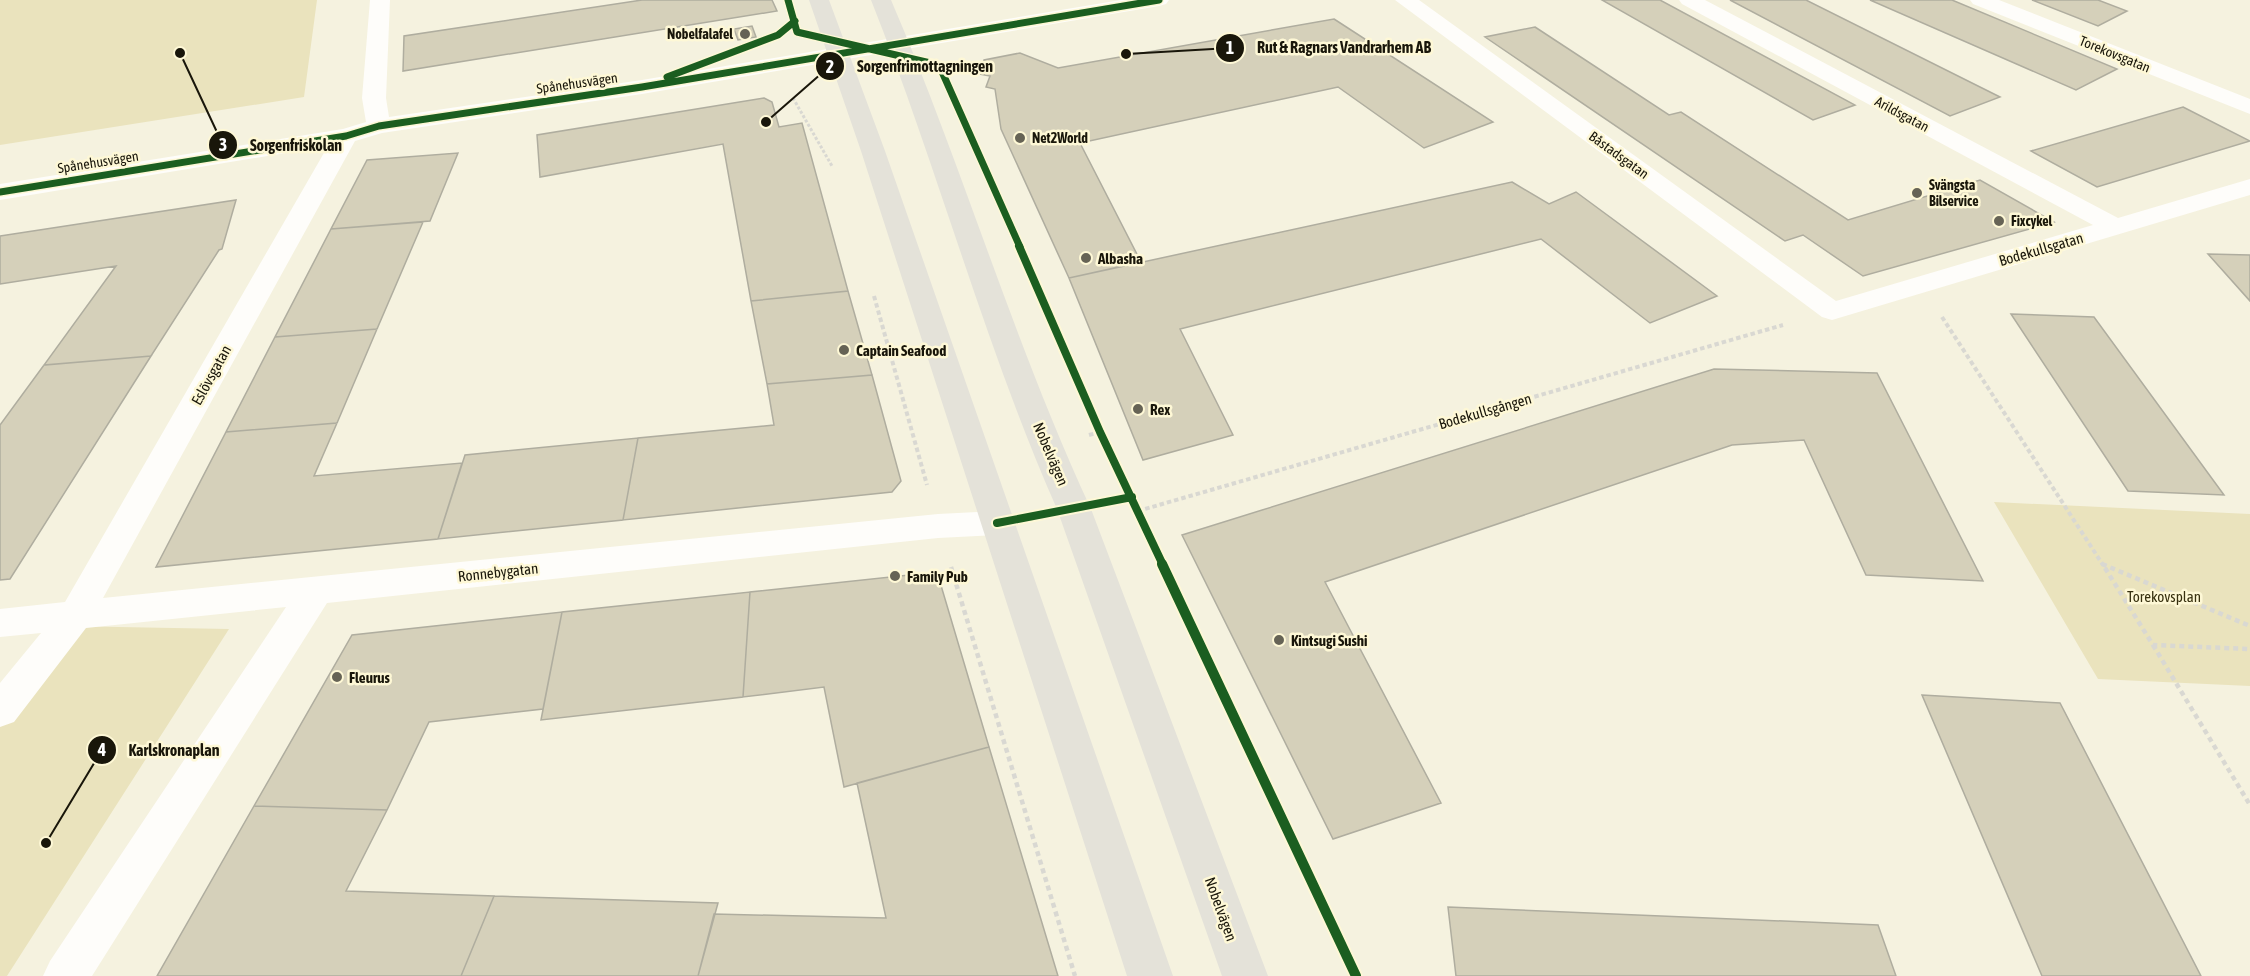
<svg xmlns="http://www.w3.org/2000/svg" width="2250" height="976" viewBox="0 0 2250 976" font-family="'Asap Condensed',sans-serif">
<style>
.green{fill:#eae3bd}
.building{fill:#d5d0ba;stroke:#afad9f;stroke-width:1.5}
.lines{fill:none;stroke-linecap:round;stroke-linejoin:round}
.path-far2{stroke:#d9d8d2;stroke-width:3;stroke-dasharray:3 2;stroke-linecap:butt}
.path-far1{stroke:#d9d8d2;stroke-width:4;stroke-dasharray:4.5 3;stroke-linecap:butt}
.path{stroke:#d9d8d2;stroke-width:4.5;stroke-dasharray:5 4;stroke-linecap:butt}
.minor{fill:#fefdfa;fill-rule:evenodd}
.major{fill:#e4e2d9;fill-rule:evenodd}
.cycleway-far2-casing{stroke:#fef8d6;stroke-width:10}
.cycleway-far1-casing{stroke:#fef8d6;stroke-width:12}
.cycleway-casing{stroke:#fef8d6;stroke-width:14}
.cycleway-far2{stroke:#1b5e20;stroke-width:7}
.cycleway-far1{stroke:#1b5e20;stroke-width:8}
.cycleway{stroke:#1b5e20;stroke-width:10}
.poi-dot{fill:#666355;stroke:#fef8d6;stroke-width:2}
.labels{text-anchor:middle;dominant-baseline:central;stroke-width:5;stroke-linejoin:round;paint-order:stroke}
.far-poi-label{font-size:14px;font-weight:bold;fill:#19160a;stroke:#fef8d6;text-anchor:start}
.far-street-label{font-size:14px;fill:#19160a;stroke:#fef8d6}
.street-label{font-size:15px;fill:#19160a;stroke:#fef8d6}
.poi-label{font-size:15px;font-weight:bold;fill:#19160a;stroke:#fef8d6;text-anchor:start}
.park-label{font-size:15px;fill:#37300f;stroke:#fef8d6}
.leader{fill:none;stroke:#19160a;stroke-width:2}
.callout-dot{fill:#19160a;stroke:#fef8d6;stroke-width:2}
.mark-label{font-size:18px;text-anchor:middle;font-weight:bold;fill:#fff}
.callout-label{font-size:16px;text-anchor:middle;font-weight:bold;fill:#19160a;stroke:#fef8d6;stroke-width:5;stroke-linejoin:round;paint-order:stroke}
</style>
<rect width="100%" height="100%" fill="#f5f2df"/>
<path class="green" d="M0 0H317L304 97 0 145Z
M1994 502 2250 514V686L2098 679Z
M63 626 229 629 7 976H0V709Z"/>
<path class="building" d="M642 0H772L777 11 403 71 404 36Z
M1602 0H1660L1855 105 1813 120Z
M1730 0H1806L2000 97 1950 116Z
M1870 0H1952L2117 69 2076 90Z
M2032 0H2098L2127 11 2098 26Z
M1334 19 1493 122 1424 148 1338 87 1080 143 1141 262 1069 278 1001 129 995 89 986 87 990 76 979 74 984 60 1020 53 1058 68Z
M752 26 756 37 738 40 734 29Z
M1535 27 1669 115 1681 112 1848 220 1980 180 2054 222 1863 276 1803 235 1785 241 1485 37Z
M764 98 772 102 779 127 802 123 848 291 751 301 723 144 540 177 537 135Z
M2183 107 2250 141 2097 187 2031 151Z
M458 153 430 221 331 229 367 160Z
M1512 182 1549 204 1576 192 1717 296 1650 323 1541 239 1180 329 1233 435 1143 460 1069 278Z
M236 200 222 249 219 250 151 356 44 365 116 266 0 284V236Z
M423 222 377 329 275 337 331 229Z
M2208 254 2250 255V301Z
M848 291 872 375 767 384 751 301Z
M2011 314 2094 317 2224 495 2128 491Z
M377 329 337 423 226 432 275 337Z
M151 356 10 579 0 580V425L44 365Z
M1714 369 1877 373 1983 581 1866 575 1804 440 1732 445 1325 582 1441 803 1333 839 1182 535Z
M872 375 901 481 892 492 623 520 638 438 774 425 767 384Z
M337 423 314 476 462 463 438 539 156 567 226 432Z
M638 438 623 520 438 539 465 455Z
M937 572 989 747 844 787 824 687 743 697 750 592Z
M750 592 743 697 541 720 562 612Z
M562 612 543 709 429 722 387 810 254 806 352 635Z
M1922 695 2060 703 2201 976H2042Z
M989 747 1058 976H698L714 914 886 918 857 783Z
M254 806 387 810 346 891 494 896 461 976H157Z
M494 896 718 903 698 976H461Z
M1448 907 1878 925 1896 976H1456Z"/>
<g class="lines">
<path class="path-far2" d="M793 98 832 166"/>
<path class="path-far1" d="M874 296 927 485
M1942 317 2103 565
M1089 435 1100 432
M1138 511 1783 325"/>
<path class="path" d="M2102 564 2250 626
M951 567 1075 976
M2105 568 2153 645 2250 649
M2153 645 2250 805"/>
<path class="minor" d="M370 0H390L386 98 389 117 642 80 1121 0H1169L1166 4 1159 6 642 94 382 133 355 141 103 598 938 514 997 511 1009 514 1014 523 1009 532 997 535 938 538 327 603 92 976H43L50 961 286 607 86 628 14 722 0 727V683L41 633 0 637V609L65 602 328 146 0 200V184L343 129 366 122 362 98Z
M1395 0H1419L1836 301 2093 225 1682 4 1679 0H1705L2118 218 2250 179V195L1832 320 1822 317Z
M1970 0H1999L2250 99V114L1973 4Z"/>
<path class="major" d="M809 0H829L885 151 1173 976H1127L861 151Z
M871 0H891C963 167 1014 344 1091 509L1268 976H1222L1057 509C984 344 938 168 871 0Z"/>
<g class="cycleway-far2-casing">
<path id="cycleway-far2" d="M788 0 797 32 939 65 1020 247
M667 77 778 35 795 21
M0 192 346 136 379 126 642 87 1159 0"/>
</g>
<g class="cycleway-far1-casing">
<path id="cycleway-far1" d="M1019 246 1100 432 1163 565
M997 523 1132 497"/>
</g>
<g class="cycleway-casing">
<path id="cycleway" d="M1162 564 1356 976"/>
</g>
<use href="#cycleway-far2" class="cycleway-far2"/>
<use href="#cycleway-far1" class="cycleway-far1"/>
<use href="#cycleway" class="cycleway"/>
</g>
<g class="poi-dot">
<circle cx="745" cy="34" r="6"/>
<circle cx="1020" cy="138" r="6"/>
<circle cx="1917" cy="193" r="6"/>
<circle cx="1999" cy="221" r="6"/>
<circle cx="1086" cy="258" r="6"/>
<circle cx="844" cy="350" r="6"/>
<circle cx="1138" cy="409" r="6"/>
<circle cx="895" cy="576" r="6"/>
<circle cx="1279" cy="640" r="6"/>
<circle cx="337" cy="677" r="6"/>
</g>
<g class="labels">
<g class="far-poi-label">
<text x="733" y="34" text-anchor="end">Nobelfalafel</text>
<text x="1032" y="138">Net2World</text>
<text x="1929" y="185">Svängsta<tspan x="1929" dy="16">Bilservice</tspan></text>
<text x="2011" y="221">Fixcykel</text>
</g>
<g class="far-street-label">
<text transform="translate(2115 54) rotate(22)">Torekovsgatan</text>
<text transform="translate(577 83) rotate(-8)">Spånehusvägen</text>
<text transform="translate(1902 114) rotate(28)">Arildsgatan</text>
<text transform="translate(1619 155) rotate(36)">Båstadsgatan</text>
<text transform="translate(98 162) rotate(-9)">Spånehusvägen</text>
</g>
<g class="street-label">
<text transform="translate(2041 249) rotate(-16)">Bodekullsgatan</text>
<text transform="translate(211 375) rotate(-61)">Eslövsgatan</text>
<text transform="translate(1485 411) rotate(-16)">Bodekullsgången</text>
<text transform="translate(1051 454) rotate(67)">Nobelvägen</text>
<text transform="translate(498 572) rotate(-6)">Ronnebygatan</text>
<text transform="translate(1221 909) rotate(70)">Nobelvägen</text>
</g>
<g class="poi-label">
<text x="1098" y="258">Albasha</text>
<text x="856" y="350">Captain Seafood</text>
<text x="1150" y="409">Rex</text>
<text x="907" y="576">Family Pub</text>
<text x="1291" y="640">Kintsugi Sushi</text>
<text x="349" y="677">Fleurus</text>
</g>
<g class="park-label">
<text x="2164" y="596">Torekovsplan</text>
</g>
</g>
<path class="leader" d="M1126 54L1230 48M766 122L830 66M180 53L223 145M46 843L102 750"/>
<g class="callout-dot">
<circle cx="1126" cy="54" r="6"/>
<circle cx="766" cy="122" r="6"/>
<circle cx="180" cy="53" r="6"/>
<circle cx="46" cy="843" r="6"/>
<circle cx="1230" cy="48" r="15"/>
<circle cx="830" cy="66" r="15"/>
<circle cx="223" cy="145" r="15"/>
<circle cx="102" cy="750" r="15"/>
</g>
<g class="mark-label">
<text x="1230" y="54">1</text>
<text x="830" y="73">2</text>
<text x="223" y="151">3</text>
<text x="102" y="756">4</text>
</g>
<g class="callout-label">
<text x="1344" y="53">Rut &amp; Ragnars Vandrarhem AB</text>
<text x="925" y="72">Sorgenfrimottagningen</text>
<text x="296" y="151">Sorgenfriskolan</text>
<text x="174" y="756">Karlskronaplan</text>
</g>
</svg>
